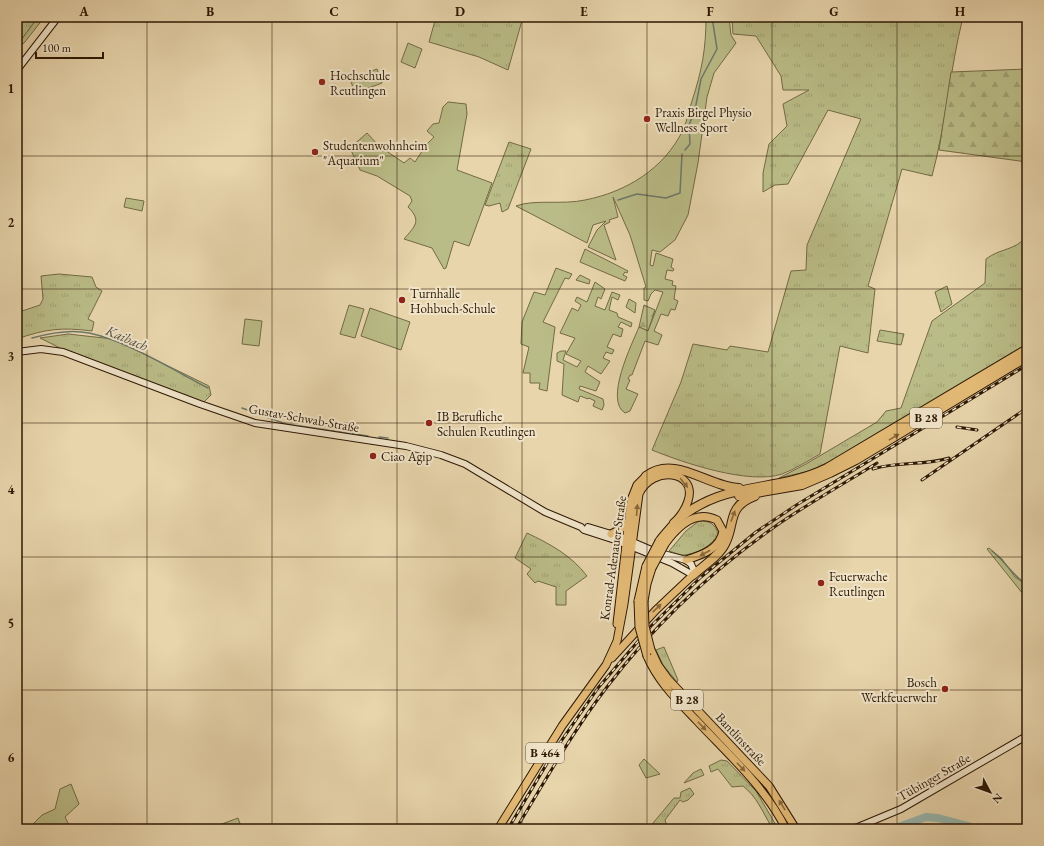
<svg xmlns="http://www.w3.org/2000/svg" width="1044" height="846" viewBox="0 0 1044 846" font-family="'EB Garamond',serif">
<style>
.grass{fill:url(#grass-tufts);stroke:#736a45}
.forest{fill:url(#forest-firs);stroke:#736a45}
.green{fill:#babc87;stroke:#736a45}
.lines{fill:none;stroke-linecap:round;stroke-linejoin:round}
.stream{stroke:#6d786b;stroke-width:1.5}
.river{stroke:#98b8b0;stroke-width:8}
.secondary-casing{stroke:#2c1703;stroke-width:8}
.primary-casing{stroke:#2c1703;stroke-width:9}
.highway-casing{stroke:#2c1703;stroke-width:10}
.secondary{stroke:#f0e4c9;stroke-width:6}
.primary{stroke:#e4ba76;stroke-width:7}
.highway{stroke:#e4ba76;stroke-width:8}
.rail-casing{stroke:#2c1703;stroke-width:3}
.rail{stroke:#f0e4c9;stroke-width:1.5;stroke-dasharray:4.5;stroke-linecap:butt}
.primary-bridge-casing{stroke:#2c1703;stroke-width:9;stroke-linecap:butt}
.primary-bridge{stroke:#e4ba76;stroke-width:7}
.oneway{fill:#88683c}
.grid{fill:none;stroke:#2c1703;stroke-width:1;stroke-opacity:0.55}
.poi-dot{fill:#8f2418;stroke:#f0e4c9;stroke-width:1.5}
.labels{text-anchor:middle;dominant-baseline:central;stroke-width:4;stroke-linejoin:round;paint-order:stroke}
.shield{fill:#f0e4c9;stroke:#67543e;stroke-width:1}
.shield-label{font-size:12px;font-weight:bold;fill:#2c1703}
.poi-label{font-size:13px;fill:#2c1703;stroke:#f0e4c9;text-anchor:start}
.street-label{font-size:13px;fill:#2c1703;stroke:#f0e4c9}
.water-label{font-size:14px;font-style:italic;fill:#524f40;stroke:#f0e4c9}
.neatline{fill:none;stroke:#2c1703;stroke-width:1.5}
.grid-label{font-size:13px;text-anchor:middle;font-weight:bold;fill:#2c1703}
</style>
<defs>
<pattern id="grass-tufts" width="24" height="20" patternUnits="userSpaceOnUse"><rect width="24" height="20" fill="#babc87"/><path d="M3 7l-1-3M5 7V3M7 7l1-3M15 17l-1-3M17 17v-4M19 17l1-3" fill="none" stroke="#a0a173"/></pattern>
<pattern id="forest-firs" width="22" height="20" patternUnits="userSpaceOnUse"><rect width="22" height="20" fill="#babc87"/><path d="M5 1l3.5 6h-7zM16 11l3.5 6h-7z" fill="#a0a173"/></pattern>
</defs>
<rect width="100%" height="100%" fill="#e8d5ac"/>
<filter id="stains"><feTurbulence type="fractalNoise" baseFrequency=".005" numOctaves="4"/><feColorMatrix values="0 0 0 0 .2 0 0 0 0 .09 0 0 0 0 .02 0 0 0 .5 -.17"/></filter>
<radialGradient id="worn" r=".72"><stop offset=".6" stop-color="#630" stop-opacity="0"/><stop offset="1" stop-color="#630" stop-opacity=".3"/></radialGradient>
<path class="grass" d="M17 17H38L17 46Z
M436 17H523L508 70 479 57 429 42Z
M732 17H963C950 69 946 124 932 176L902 169 868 286 875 289 868 353 840 346 820 454C808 461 795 469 782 474 749 485 684 463 652 450L681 382 693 344 727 350 730 346 768 352 791 271 806 270 807 245 861 119 828 110 788 184 775 185 763 192V173L769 144 787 126 783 104 809 90H783L781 76 756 36 733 34Z
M509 142 531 149 508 209 502 212 500 203 489 206 485 205Z
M1027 236V345L851 451 810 471 779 478 806 464 877 422 886 411 901 408 932 321 985 283 986 259C1000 248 1015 251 1027 236Z
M59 274 92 277 96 287 102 291 88 319 94 322 92 331C62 327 45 329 17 339V317L22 311 40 305 43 299 41 276Z
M947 286 952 304 941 312 935 292Z
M880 330 904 334 901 345 877 341Z
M68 334 113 339 209 386 211 395 203 403 64 350 40 338Z
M699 521C709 521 715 523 718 534 713 545 697 554 684 555 679 555 673 552 669 551L686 531Z
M527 533C550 544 571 555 587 576L566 591V605H556V587L538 581 535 583 527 574 531 569 515 558Z
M989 548 1002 559 1015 577 1027 585V599L987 549Z
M664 647 678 680 677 682 663 665 656 650Z
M721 760 727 761 756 791 776 825 773 829H769L771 826C762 811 757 797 743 786L732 787 718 769 711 772 709 766Z
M701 769 704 775 684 783 693 773Z
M690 788 694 794 688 800 683 802 680 800 665 820 668 829H648L674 798H680L681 792Z"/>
<path class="forest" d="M38 17H43V19L24 43 20 45 19 43Z
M1027 69V162L939 150 951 72Z
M644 305 655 310 648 331 639 327Z"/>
<path class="green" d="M706 17H729L731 35 736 43 714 73 707 97 698 163 688 215 675 240 660 252 652 250 650 265 653 266 656 253 673 259 671 267 674 269 673 271 667 270 665 279 673 281 672 285 676 286 674 299 678 301 675 310 671 309 668 316 661 314 654 331 662 335 658 345 645 341 632 375H630L628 379 630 380 626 389 638 394 630 411 625 413C604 400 632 344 639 327L648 331 663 292 655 290 651 294 648 301 644 300V288L646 287 630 235 613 197 618 217 609 220 610 222 604 225 616 260 588 247 597 230 606 221 593 225 587 243 516 206C534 199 563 205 585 200 626 192 664 169 683 130 687 121 689 110 692 101 702 70 706 49 706 17Z
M408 43 422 49 415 68 401 62Z
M377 69 382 83 355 93 350 79Z
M448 102 466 104 467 114 457 170 492 183 469 246 454 241 446 268 444 269 432 248 404 239C415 226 422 221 408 207L412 201 410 196 377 176 360 170 350 148 367 133 379 146 404 163 410 158 415 162 426 145 434 137 427 131 433 124 439 123 443 107Z
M126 198 144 201 142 211 124 207Z
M585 249 628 271 627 273 625 272 623 275 627 277 625 281 580 262Z
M556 268 572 274 569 279 565 278 543 322 555 327 547 391 539 389 540 383H530V373H523L529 347 521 344 522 322 534 292 545 295Z
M580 275 590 280 589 284 576 280Z
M595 282 605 289 601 299 598 297 595 306 605 310 612 292 620 295 618 300 612 297 609 310 617 313 618 317 632 323 631 327 621 322 618 327 623 329 621 337 613 334 607 347 614 350 612 354 606 352 603 358 610 361 601 374 588 366 585 372 600 382 596 391 580 386 579 389 603 399 604 405 602 410 593 406 595 401 589 398 588 399 580 396 578 402 562 395 564 364 557 361V353L561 351H566L563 360 577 367 581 361 566 354 575 338 560 333 572 308 578 311 581 305 575 301 577 297 587 302Z
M629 299 636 303 635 313 626 307Z
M349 305 364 309 355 338 340 334Z
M370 308 410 322 401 350 361 336Z
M245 319 262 321 259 346 242 344Z
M644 759 660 774 646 778 639 765Z
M71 784 79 804 65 817 71 829H28L42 815 55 809 60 789Z
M238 818 242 829H211V828Z"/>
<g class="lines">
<path class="stream" d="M685 150 690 144 689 125 695 110 701 79 717 49 712 17
M618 200 637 194 666 198 680 193 682 154
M32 338C50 333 70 329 89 333 128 341 173 370 208 388
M242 408 286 424 368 436
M379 437 388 438
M992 551C1005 561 1013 576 1027 585"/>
<path class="river" d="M893 829 926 817 938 818 968 826 973 829"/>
<g class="secondary-casing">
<path id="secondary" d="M17 70 58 17
M17 352 41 349 63 352 200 404 255 423 406 446 441 455 465 464 545 512 581 527 584 530 618 541 672 563 693 575
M588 527 621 537 656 552 686 560 691 564 695 573
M853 829 901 809 1023 738"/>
</g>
<g class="primary-casing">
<path id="primary" d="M611 534 622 528 629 521
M665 544C677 527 695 509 717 520L723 531C720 549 702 555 686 560
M638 601 646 566
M644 601 647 584 652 568
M617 624 631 500 637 485 646 476
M651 650 658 665 668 679 769 786 796 829
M647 656C658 682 678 701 697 721 729 755 765 787 786 829
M612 658 656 610 693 575
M498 829 562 726 606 665 617 641 624 604 639 494C652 465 698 470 688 501 683 517 668 528 659 541"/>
</g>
<g class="highway-casing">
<path id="highway" d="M646 476C675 454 708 487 739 488
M739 496 802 485 830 473 856 460 1027 357
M674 523C723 479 773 494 827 468L1027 349
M693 575C703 566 719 556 725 544 736 523 726 507 755 496"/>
</g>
<use href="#secondary" class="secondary"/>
<use href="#primary" class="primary"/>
<use href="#highway" class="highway"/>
<g class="rail-casing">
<path id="rail" d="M957 427 977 430
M873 469C898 461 924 466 949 458
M922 480 1027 408
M508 829 555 750 598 688 651 626 701 577 756 532 798 504 1027 365
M516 829C545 781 573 731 607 687 655 624 715 568 780 523 811 502 845 483 877 463"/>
</g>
<use href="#rail" class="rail"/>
<g class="primary-bridge-casing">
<path id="primary-bridge" d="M646 566 659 541
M652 568 665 544
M638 601 639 627 647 656
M644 601 645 626 651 650"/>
</g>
<use href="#primary-bridge" class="primary-bridge"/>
</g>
<defs><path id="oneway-solid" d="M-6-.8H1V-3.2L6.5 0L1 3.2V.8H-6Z"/></defs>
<g class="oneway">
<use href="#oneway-solid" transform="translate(894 437) rotate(-31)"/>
<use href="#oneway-solid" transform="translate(684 483) rotate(51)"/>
<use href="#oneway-solid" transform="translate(637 510) rotate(-85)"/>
<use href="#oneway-solid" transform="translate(733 516) rotate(-70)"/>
<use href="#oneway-solid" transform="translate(705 553) rotate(152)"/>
<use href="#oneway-solid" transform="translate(657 608) rotate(-44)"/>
<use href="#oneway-solid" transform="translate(702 726) rotate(46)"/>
<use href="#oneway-solid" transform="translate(741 767) rotate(46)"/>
<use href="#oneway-solid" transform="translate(782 805) rotate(-122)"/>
</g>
<path class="grid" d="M147 17V829M272 17V829M397 17V829M522 17V829M647 17V829M772 17V829M897 17V829M17 156H1027M17 289H1027M17 423H1027M17 557H1027M17 690H1027"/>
<g class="poi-dot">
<circle cx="322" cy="82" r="4"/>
<circle cx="647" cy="119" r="4"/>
<circle cx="315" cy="152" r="4"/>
<circle cx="402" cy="300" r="4"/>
<circle cx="429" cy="423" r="4"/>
<circle cx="373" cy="456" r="4"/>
<circle cx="821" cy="583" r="4"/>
<circle cx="945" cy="689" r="4"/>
</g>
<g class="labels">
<g class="shield">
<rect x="910" y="408" width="32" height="20" rx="3"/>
<rect x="671" y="690" width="32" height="20" rx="3"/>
<rect x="526" y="743" width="38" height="20" rx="3"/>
</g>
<g class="shield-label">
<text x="926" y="418">B 28</text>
<text x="687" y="700">B 28</text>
<text x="545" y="753">B 464</text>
</g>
<g class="poi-label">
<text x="330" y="75">Hochschule<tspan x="330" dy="15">Reutlingen</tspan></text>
<text x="655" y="112">Praxis Birgel Physio<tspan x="655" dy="15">Wellness Sport</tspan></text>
<text x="323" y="145">Studentenwohnheim<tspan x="323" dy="15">"Aquarium"</tspan></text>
<text x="410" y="293">Turnhalle<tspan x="410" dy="15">Hohbuch-Schule</tspan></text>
<text x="437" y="416">IB Berufliche<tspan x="437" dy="15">Schulen Reutlingen</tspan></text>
<text x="381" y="456">Ciao Agip</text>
<text x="829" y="576">Feuerwache<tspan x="829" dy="15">Reutlingen</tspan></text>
<text x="937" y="682" text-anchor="end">Bosch<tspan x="937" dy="15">Werkfeuerwehr</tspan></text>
</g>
<g class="street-label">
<text transform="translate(304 418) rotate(10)">Gustav-Schwab-Straße</text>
<text transform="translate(613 558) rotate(-82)">Konrad-Adenauer-Straße</text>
<text transform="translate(741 739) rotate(47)">Bantlinstraße</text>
<text transform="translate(934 777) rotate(-30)">Tübinger Straße</text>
</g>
<g class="water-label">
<text transform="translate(127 338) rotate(23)">Kaibach</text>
</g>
</g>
<rect width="1044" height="846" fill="none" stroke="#e8d5ac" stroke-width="44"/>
<g transform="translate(990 792) rotate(131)" stroke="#f0e4c9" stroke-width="3" paint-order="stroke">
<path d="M0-3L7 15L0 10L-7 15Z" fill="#2c1703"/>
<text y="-6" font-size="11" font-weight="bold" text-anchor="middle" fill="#2c1703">N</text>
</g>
<path d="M36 52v6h67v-6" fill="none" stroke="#2c1703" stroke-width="2"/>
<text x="42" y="52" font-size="12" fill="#2c1703" stroke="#f0e4c9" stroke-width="3" paint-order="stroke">100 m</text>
<rect x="22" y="22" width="1000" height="802" class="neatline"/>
<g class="grid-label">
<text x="84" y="16">A</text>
<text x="210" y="16">B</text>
<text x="334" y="16">C</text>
<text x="460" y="16">D</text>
<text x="584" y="16">E</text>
<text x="710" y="16">F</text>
<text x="834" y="16">G</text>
<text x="960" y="16">H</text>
<text x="11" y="93">1</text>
<text x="11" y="227">2</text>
<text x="11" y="361">3</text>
<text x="11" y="494">4</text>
<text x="11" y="628">5</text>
<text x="11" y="762">6</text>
</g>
<rect width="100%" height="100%" filter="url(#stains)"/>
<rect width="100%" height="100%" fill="url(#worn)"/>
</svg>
